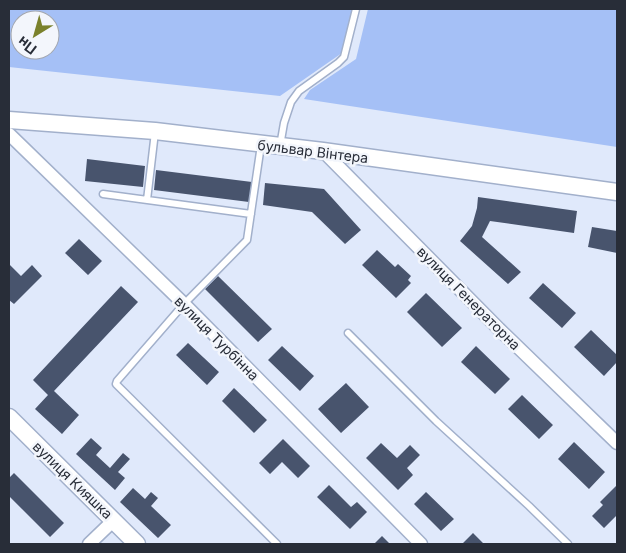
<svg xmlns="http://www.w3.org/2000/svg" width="626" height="553" viewBox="0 0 626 553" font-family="Inter,sans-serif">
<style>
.green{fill:#a5c0f6;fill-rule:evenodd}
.building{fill:#48546d}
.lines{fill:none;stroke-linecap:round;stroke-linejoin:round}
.service-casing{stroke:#a2b0cb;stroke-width:9}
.minor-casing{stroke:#a2b0cb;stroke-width:15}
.tertiary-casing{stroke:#a2b0cb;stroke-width:19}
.service{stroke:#fff;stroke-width:6}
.minor{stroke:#fff;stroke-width:12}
.tertiary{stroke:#fff;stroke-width:16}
.labels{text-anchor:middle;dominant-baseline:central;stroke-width:5;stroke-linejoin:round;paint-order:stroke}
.street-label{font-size:14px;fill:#282d38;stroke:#f3f6fc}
</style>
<rect width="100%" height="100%" fill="#e0e9fb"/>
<path class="green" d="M9 9H353L342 53 280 96 9 67ZM20 20H50V50H20Z
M368 9H617V147L304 99 310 90 356 59Z"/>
<path class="building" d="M87 159 145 166 143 187 85 181Z
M156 170 252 182 249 202 154 190Z
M265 183 324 189 361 230 345 244 312 212 263 205Z
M478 197 577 211 574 233 490 221 482 237 521 272 508 284 460 241 472 226 477 208Z
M592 227 617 231V253L588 247Z
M79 239 102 261 88 275 65 253Z
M377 250 395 267 398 264 411 276 408 280 411 283 396 298 362 265Z
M9 264 21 276 32 265 42 276 14 304 9 300Z
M218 276 272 329 258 342 205 289Z
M543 283 576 313 562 328 529 298Z
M121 286 138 302 54 391 79 415 62 434 35 409 48 395 33 380Z
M426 293 462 328 442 347 407 312Z
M591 330 617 355V362L604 376 574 347Z
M188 343 219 372 207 385 176 355Z
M282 346 314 376 300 391 268 360Z
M476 346 510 379 495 394 461 362Z
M346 383 369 407 341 433 318 409Z
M234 388 267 420 254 433 222 401Z
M522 395 553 425 539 439 508 409Z
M91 438 102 448 96 455 110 468 123 453 130 459 118 472 125 478 115 490 76 454Z
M283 439 310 466 298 478 282 462 270 474 259 463Z
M574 442 605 472 589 489 558 459Z
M381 443 397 458 410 445 420 455 407 468 413 475 398 490 366 458Z
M14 473 64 523 50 537 9 496V478Z
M329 485 351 507 357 502 367 512 350 529 317 497Z
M617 485V515L604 528 592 516 603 505 600 502Z
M133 488 145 499 151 492 158 498 151 506 171 525 158 538 120 502Z
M426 492 454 519 441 531 414 504Z
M473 533 484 544H462Z
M382 536 390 544H374Z"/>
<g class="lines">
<g class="service-casing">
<path id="service" d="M261 145 247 240 184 304 117 381 116 384 277 544
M280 146 284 123 291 102 299 91 338 63 344 57 356 9
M103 194 251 214
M147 200 155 132
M348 333 436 421 529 506 568 544"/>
</g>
<g class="minor-casing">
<path id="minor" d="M9 134 184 304 421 544
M323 151 499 329 617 443
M89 544 114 520"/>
</g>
<g class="tertiary-casing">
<path id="tertiary" d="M9 120 155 131 323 151 617 192
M9 417 137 544"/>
</g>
<use href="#service" class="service"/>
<use href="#minor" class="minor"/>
<use href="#tertiary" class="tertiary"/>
</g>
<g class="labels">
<g class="street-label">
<text transform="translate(313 151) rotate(7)">бульвар Вінтера</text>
<text transform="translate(469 298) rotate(45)">вулиця Генераторна</text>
<text transform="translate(217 338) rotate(45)">вулиця Турбінна</text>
<text transform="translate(73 480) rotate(44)">вулиця Кияшка</text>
</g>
</g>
<rect width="626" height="553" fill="none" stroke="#282d38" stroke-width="20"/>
<g transform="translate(35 35) rotate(217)"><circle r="24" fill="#f3f6fc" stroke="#a2a6ae"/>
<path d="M0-4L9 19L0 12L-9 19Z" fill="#7a812c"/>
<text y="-8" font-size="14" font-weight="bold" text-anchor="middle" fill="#282d38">Пн</text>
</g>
</svg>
